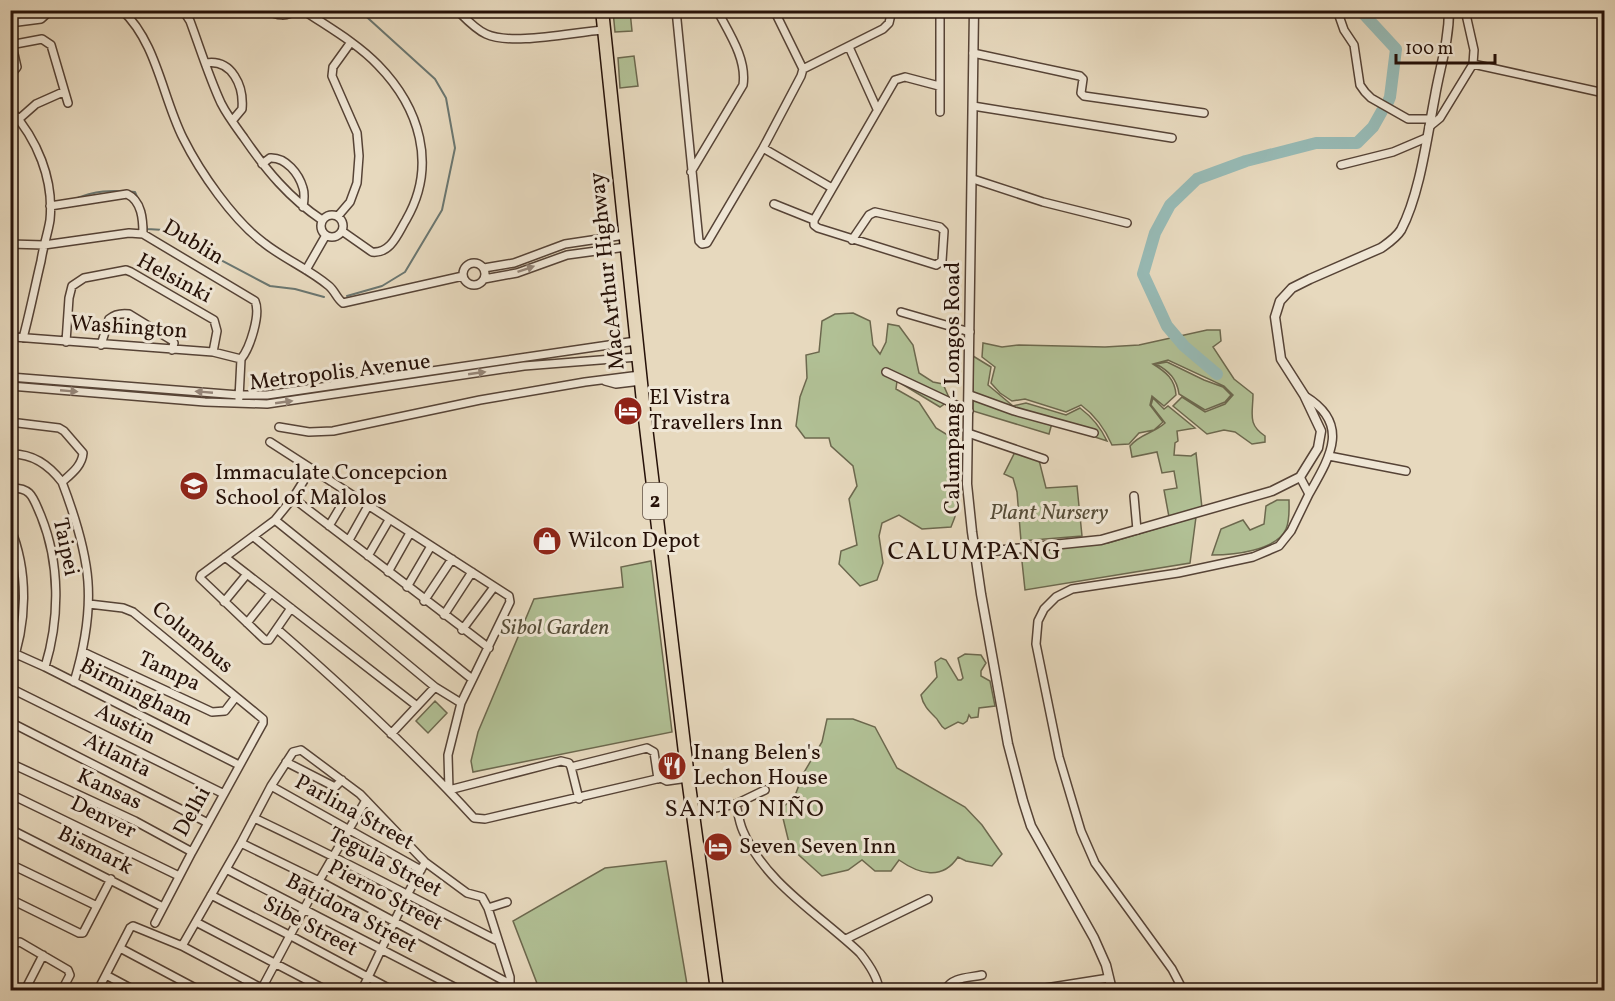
<svg xmlns="http://www.w3.org/2000/svg" width="1615" height="1001" viewBox="0 0 1615 1001" font-family="Vollkorn,serif">
<style>
.green{fill:#b1c095;stroke:#6c684e;stroke-width:1.5}
.lines{fill:none;stroke-linecap:round;stroke-linejoin:round}
.stream{stroke:#6a7670;stroke-width:2}
.river{stroke:#97bab5;stroke-width:12}
.minor-casing{stroke:#564336;stroke-width:10}
.tertiary-casing{stroke:#564336;stroke-width:11}
.trunk-casing{stroke:#261108;stroke-width:15}
.minor{stroke:#efe6d5;stroke-width:7}
.tertiary{stroke:#efe6d5;stroke-width:8}
.trunk{stroke:#e7d9be;stroke-width:12}
.oneway{fill:#958679}
.labels{text-anchor:middle;dominant-baseline:central;stroke-width:6;stroke-linejoin:round;paint-order:stroke}
.shield{fill:#efe6d5;stroke:#625146;stroke-width:1.5}
.shield-label{font-size:21px;font-weight:bold;fill:#261108}
.street-label{font-size:22px;fill:#261108;stroke:#efe6d5}
.poi-label{font-size:22px;fill:#261108;stroke:#efe6d5;text-anchor:start}
.park-label{font-size:22px;font-style:italic;fill:#574e39;stroke:#efe6d5}
.neighbourhood-label{font-size:24px;letter-spacing:1.5px;fill:#261108;stroke:#efe6d5}
.quarter-label{font-size:26px;letter-spacing:1.5px;fill:#261108;stroke:#efe6d5}
</style>
<rect width="100%" height="100%" fill="#e7d9be"/>
<filter id="stains"><feTurbulence type="fractalNoise" baseFrequency=".00333" numOctaves="4"/><feColorMatrix values="0 0 0 0 .2 0 0 0 0 .09 0 0 0 0 .02 0 0 0 .5 -.17"/></filter>
<radialGradient id="worn" r=".72"><stop offset=".6" stop-color="#630" stop-opacity="0"/><stop offset="1" stop-color="#630" stop-opacity=".3"/></radialGradient>
<path class="green" d="M613 11H630L632 31 615 32Z
M634 56 638 86 620 88 618 58Z
M853 313 870 321 873 345 880 354 886 342 888 324 899 326 913 345 919 373 933 382 943 384 950 400 940 407 897 381 896 389 919 402 936 428 959 442C960 471 963 501 951 527L922 529 899 515 882 523 879 536 883 563 877 580 860 586 839 564 841 551 857 545 849 499 857 486 853 466 831 446 829 438H805L796 426 800 397 807 378 806 355 819 352 822 321 835 314Z
M1207 330H1220L1221 341 1213 347 1234 379 1253 394C1253 414 1247 424 1265 436V442L1252 444 1235 432 1224 430 1207 434 1173 406 1182 397 1205 412 1225 404 1233 395 1224 386 1168 360 1153 364C1166 372 1175 379 1176 395L1164 406 1152 396 1150 405 1163 422 1154 430 1139 433 1129 444 1112 445C1105 429 1096 416 1081 405L1066 412 1025 399 1012 401 1000 393 991 383 995 367 982 357 983 343 1002 347 1019 345 1105 347 1139 345Z
M973 356 991 367 988 385 1013 406 1026 403 1066 415 1080 408C1092 417 1101 428 1107 441L1052 423 1049 434 973 411Z
M1167 362 1204 380 1223 387 1231 395 1225 402 1205 410 1179 394C1177 379 1169 371 1156 364Z
M1153 398 1164 409 1168 406 1195 428 1177 431 1178 441 1175 443 1174 455 1191 456 1196 453 1202 508 1169 517 1164 490 1177 488 1174 471 1162 473 1157 452 1132 457 1130 446C1141 433 1153 434 1165 423L1151 405Z
M1015 452 1039 460 1046 488 1077 486 1082 536 1021 541 1017 492 1013 478 1004 474Z
M1277 500H1289C1289 509 1290 520 1286 529 1276 551 1233 555 1212 555L1221 529 1243 520 1250 530 1264 524 1266 506Z
M1196 517 1190 563 1025 590 1021 552 1108 543Z
M651 561 672 732 473 772 471 761 478 732 534 599 623 587 621 567Z
M965 654 981 655 986 663 981 671V676L990 681 995 706 979 708 978 717 971 718 969 715 967 721 963 724 958 722 945 729C939 725 939 720 935 717 928 710 923 705 921 695L937 677 935 662 941 658 946 660 958 680H961L963 678 958 658Z
M435 701 447 713 428 733 416 721Z
M827 719H853L875 727 897 768 965 807 982 825 1002 854 992 866 966 861 958 857C942 881 919 874 899 860L891 871H875L862 860 848 870 822 876 790 847 781 810 796 793 803 774 822 742Z
M666 861 688 990H538V986L513 921 605 868Z"/>
<g class="lines">
<path class="stream" d="M72 200C97 190 109 190 135 192L138 199
M146 225 147 229 164 230 270 286 295 289 324 297
M347 296 382 286 405 272 442 210 455 148 446 98 435 79 359 10"/>
<path class="river" d="M1360 10 1396 49 1390 97 1388 102
M1217 374 1184 346 1167 326 1143 274 1155 233 1170 205 1197 179 1246 161 1316 143H1357L1373 127 1382 111"/>
<g class="minor-casing">
<path id="minor" d="M122 10C157 43 162 96 183 138 200 172 233 220 264 243 284 259 309 269 329 286 335 291 337 299 343 303L463 276
M183 10 190 21C200 48 209 77 221 103 227 115 236 127 244 138 266 170 289 198 322 220
M268 10C276 16 288 17 295 10
M303 10C328 27 357 43 378 65 419 107 438 165 406 220 398 233 391 254 372 252L342 231
M457 10C466 19 475 29 486 34 512 46 573 32 603 30
M676 10 699 241 702 244 707 243 763 148 801 76 803 69 774 10
M1337 10 1344 30 1354 45 1360 85 1365 92 1371 98 1408 119H1430
M10 23 41 19 51 10
M10 45 42 39 51 45 68 103
M849 47 877 109
M973 53 1080 76 1083 79 1081 93 1084 96 1204 113
M206 63C232 59 244 86 242 109L232 121
M1473 64 1604 93
M803 69 883 29 889 23 892 10
M10 76 17 67 12 45
M973 106 1172 138
M10 109C37 139 54 179 50 220 48 233 43 247 41 261 35 286 30 312 23 338
M940 112V10
M19 119 36 104 63 92
M1429 127 1440 118 1473 64 1474 50 1465 10
M763 148 832 188
M262 164 270 158C286 157 299 174 303 188 305 194 304 201 303 207
M1341 165 1393 152 1426 138
M691 172 743 85C747 59 729 33 717 10
M973 179 1043 202 1127 223
M10 192V212
M774 204 814 220
M50 206 127 194C142 201 143 220 143 234
M321 226a11 11 0 1 1 22 0a11 11 0 1 1-22 0Z
M338 216 350 202 357 183 359 156 357 133 332 76 333 67 351 42
M852 240 869 215 875 212 940 227 944 231 942 261 936 265 818 228 814 225V220L895 80 905 77 939 86
M10 244 44 245 129 233 143 234 255 301C261 314 250 348 241 359
M463 274a11 11 0 1 1 22 0a11 11 0 1 1-22 0Z
M484 268 514 263 565 244 625 235
M306 270 326 235
M484 279 517 273 567 255 626 247
M901 312 970 332
M14 337 213 352 241 359
M66 342 69 298 72 286 84 278 126 270 131 272 214 320 217 331 213 352
M101 345 109 319C115 314 121 313 129 314L173 341 174 343 172 350
M886 372 969 411
M10 377 239 395H267L636 341
M605 381 616 384 641 381
M10 386 205 402 267 404 524 366 638 357
M970 395 1014 411 1094 433
M1305 396C1351 424 1330 457 1309 494
M239 398 241 359
M10 422 59 428 64 431 83 453C82 466 71 474 62 482
M279 427 309 432 333 431 480 400 585 382 640 375
M968 433 1044 459
M270 442 509 596 510 602 461 703 448 755 449 790
M10 454C33 453 49 465 62 482 91 558 98 603 74 682
M1329 456 1406 471
M10 488C32 487 33 498 41 516 60 563 60 618 45 667
M1134 496 1137 530
M293 498 489 648
M275 520 472 679
M329 526 348 494
M10 527C29 572 27 625 10 670
M254 537 435 687 461 703
M349 540 368 506
M368 556 389 520
M225 557 417 706
M388 572 410 533
M407 587 431 546
M424 601 452 559
M224 602 247 574
M89 604 123 608 133 612 263 719V723L192 852 155 923
M291 608 269 640H265L200 578 201 575 275 520 293 498 311 469
M444 615 472 572
M247 623 271 593
M277 629C346 689 413 751 474 818L485 819 661 778 666 774 687 770
M462 630 494 587
M83 652 212 712 225 711 235 698
M16 654 45 667 239 765
M10 688 224 794
M10 722 208 823
M391 734 435 687
M286 762 335 787 342 780
M10 763 135 821 192 852
M571 767 579 799
M661 778 667 781 688 778
M271 786 421 870
M449 790 561 761 569 763 571 767 647 748 654 752 658 779
M10 794 179 876
M736 804C738 813 739 822 743 831 765 883 820 915 860 953 868 963 878 977 879 990
M694 812 736 804 765 790
M254 818C337 857 417 900 498 941
M10 829 163 907
M241 843 319 881 510 984
M10 864 97 906
M226 869 460 990
M211 895 291 936 392 990
M10 899 79 933H83L111 879
M488 908 507 902
M196 922 326 990
M846 939 928 899
M182 946 241 843 271 786 293 752 301 750 360 794 425 862 467 893 482 897 488 908 510 977V990
M10 948 16 943 20 942 68 970 70 975 62 990
M120 948 199 990
M106 975 134 990
M25 990 43 955
M98 990 130 928 133 926 182 946 265 990
M261 990 319 881 366 800
M362 990 407 895 423 866
M945 990C952 977 968 978 982 975
M1033 990 1109 978
M1183 990 1172 969 1095 863 1081 831 1059 757 1036 644 1038 621 1044 609 1056 597 1072 589 1178 573 1253 557 1279 546 1291 531 1309 494 1300 477"/>
</g>
<g class="tertiary-casing">
<path id="tertiary" d="M974 10 967 484 972 532 981 594 1008 744 1023 801 1031 826 1094 938 1106 965 1112 990
M974 553 1101 540 1272 491 1300 477 1318 448 1321 431 1304 395 1281 359 1275 317 1280 301 1292 288 1310 279 1381 248C1388 243 1396 238 1401 230 1420 194 1427 137 1435 96 1440 67 1449 41 1449 10"/>
</g>
<g class="trunk-casing">
<path id="trunk" d="M602 10 643 402 688 778 717 990"/>
</g>
<use href="#minor" class="minor"/>
<use href="#tertiary" class="tertiary"/>
<use href="#trunk" class="trunk"/>
</g>
<defs><path id="oneway-solid" d="M-6-.8H1V-3.2L6.5 0L1 3.2V.8H-6Z" transform="scale(1.5)"/></defs>
<g class="oneway">
<use href="#oneway-solid" transform="translate(526 269) rotate(-19)"/>
<use href="#oneway-solid" transform="translate(477 373) rotate(-8)"/>
<use href="#oneway-solid" transform="translate(69 391) rotate(5)"/>
<use href="#oneway-solid" transform="translate(204 392) rotate(-175)"/>
<use href="#oneway-solid" transform="translate(284 402) rotate(-8)"/>
</g>
<defs>
<g id="hotel-disc" transform="scale(1.5)"><circle r="9.5" fill="#8f2418" stroke="#efe6d5"/><path d="M-6-4.5h1.5V1H6V5H4.5V3h-9V5H-6ZM-4 0a1.8 1.8 0 1 1 3.6 0ZM.5 0V-2.5h3Q6-2.5 6 0Z" fill="#fff"/></g>
<g id="school-disc" transform="scale(1.5)"><circle r="9.5" fill="#8f2418" stroke="#efe6d5"/><path d="M0-5L7-2L0 1L-7-2ZM-4 1L0 2.5L4 1V4Q0 6-4 4Z" fill="#fff"/></g>
<g id="shop-disc" transform="scale(1.5)"><circle r="9.5" fill="#8f2418" stroke="#efe6d5"/><path d="M-5-2.5h2.3a2.7 3.5 0 0 1 5.4 0H5L5.5 6h-11ZM-1.5-2.5h3a1.5 2.3 0 0 0-3 0Z" fill="#fff"/></g>
<g id="restaurant-disc" transform="scale(1.5)"><circle r="9.5" fill="#8f2418" stroke="#efe6d5"/><path d="M-5-6h1v4h1v-4h1v4h1v-4h1v5L-1.5 .5V6h-2V.5L-5-1ZM5-6V6H3V1.5H1.5Q1.5-4 5-6Z" fill="#fff"/></g>
</defs>
<g fill-rule="evenodd">
<use href="#hotel-disc" x="628" y="411"/>
<use href="#school-disc" x="194" y="486"/>
<use href="#shop-disc" x="547" y="541"/>
<use href="#restaurant-disc" x="672" y="766"/>
<use href="#hotel-disc" x="718" y="847"/>
</g>
<g class="labels">
<rect class="shield" x="643" y="483" width="24" height="36" rx="4.5"/>
<g class="shield-label">
<text x="655" y="501">2</text>
</g>
<g class="street-label">
<text transform="translate(193 243) rotate(31)">Dublin</text>
<text transform="translate(608 271) rotate(-96)">MacArthur Highway</text>
<text transform="translate(174 279) rotate(28)">Helsinki</text>
<text transform="translate(129 328) rotate(4)">Washington</text>
<text transform="translate(340 373) rotate(-7)">Metropolis Avenue</text>
<text transform="translate(953 388) rotate(-90)">Calumpang - Longos Road</text>
<text transform="translate(65 547) rotate(78)">Taipei</text>
<text transform="translate(192 638) rotate(40)">Columbus</text>
<text transform="translate(169 672) rotate(25)">Tampa</text>
<text transform="translate(136 693) rotate(27)">Birmingham</text>
<text transform="translate(125 725) rotate(27)">Austin</text>
<text transform="translate(117 756) rotate(27)">Atlanta</text>
<text transform="translate(109 790) rotate(25)">Kansas</text>
<text transform="translate(193 812) rotate(-61)">Delhi</text>
<text transform="translate(354 813) rotate(29)">Parlina Street</text>
<text transform="translate(103 818) rotate(26)">Denver</text>
<text transform="translate(95 851) rotate(27)">Bismark</text>
<text transform="translate(385 863) rotate(28)">Tegula Street</text>
<text transform="translate(385 896) rotate(28)">Pierno Street</text>
<text transform="translate(351 914) rotate(28)">Batidora Street</text>
<text transform="translate(310 927) rotate(28)">Sibe Street</text>
</g>
<g class="poi-label">
<text x="649" y="398">El Vistra<tspan x="649" dy="25">Travellers Inn</tspan></text>
<text x="215" y="473">Immaculate Concepcion<tspan x="215" dy="25">School of Malolos</tspan></text>
<text x="568" y="541">Wilcon Depot</text>
<text x="693" y="753">Inang Belen's<tspan x="693" dy="25">Lechon House</tspan></text>
<text x="739" y="847">Seven Seven Inn</text>
</g>
<g class="park-label">
<text x="1049" y="513">Plant Nursery</text>
<text x="555" y="628">Sibol Garden</text>
</g>
<g class="neighbourhood-label">
<text x="745" y="810">SANTO NIÑO</text>
</g>
<g class="quarter-label">
<text x="975" y="552">CALUMPANG</text>
</g>
</g>
<rect width="1615" height="1001" fill="none" stroke="#e7d9be" stroke-width="36"/>
<rect x="12" y="12" width="1591" height="977" fill="none" stroke="#261108" stroke-width="3"/>
<rect x="18" y="18" width="1579" height="965" fill="none" stroke="#261108" stroke-width="1.5"/>
<path d="M1396 54v9h99v-9" fill="none" stroke="#261108" stroke-width="3"/>
<text x="1405" y="54" font-size="18" fill="#261108" stroke="#efe6d5" stroke-width="4.5" paint-order="stroke">100 m</text>
<rect width="100%" height="100%" filter="url(#stains)"/>
<rect width="100%" height="100%" fill="url(#worn)"/>
</svg>
